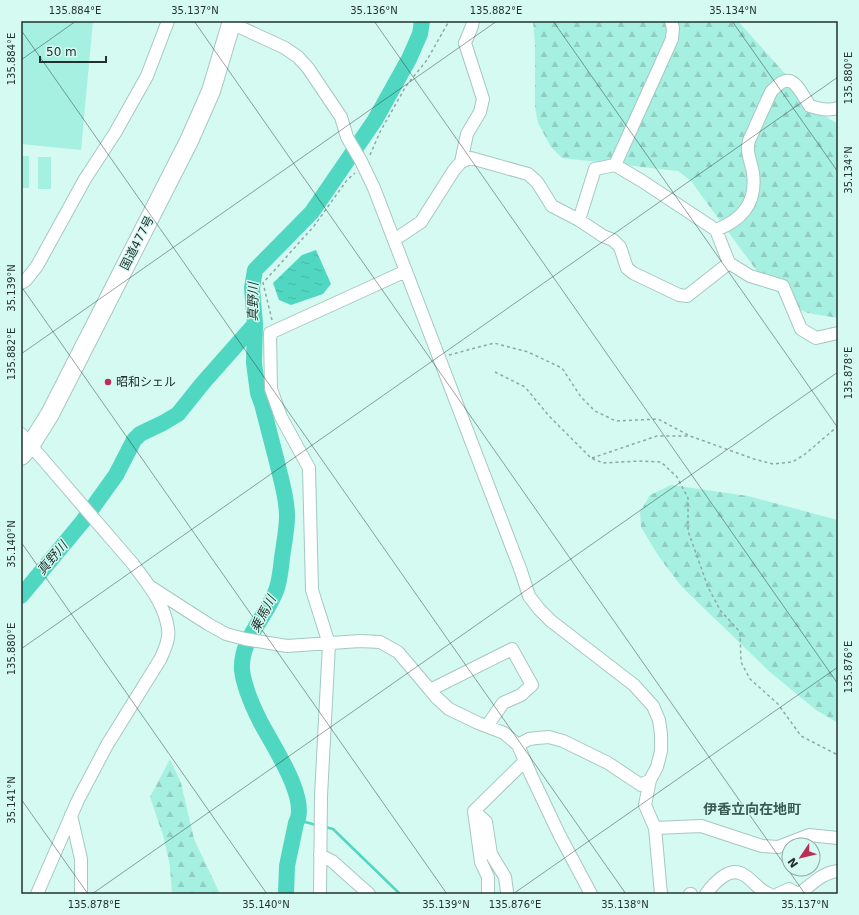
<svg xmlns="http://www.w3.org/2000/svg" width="859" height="915" viewBox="0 0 859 915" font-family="'DejaVu Sans','Noto Sans JP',sans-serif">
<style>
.forest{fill:url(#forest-firs)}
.pitch{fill:#a6f0e1}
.water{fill:url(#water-ripples)}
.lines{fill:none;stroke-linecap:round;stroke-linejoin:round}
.stream{stroke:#50d7c1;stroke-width:2.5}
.river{stroke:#50d7c1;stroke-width:16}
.minor-casing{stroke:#a5c8c0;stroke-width:14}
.highway-casing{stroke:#a5c8c0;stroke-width:20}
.path{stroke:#8da8a2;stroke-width:1.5;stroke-dasharray:3 3;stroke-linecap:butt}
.minor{stroke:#fff;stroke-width:12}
.highway{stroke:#fff;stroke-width:18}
.ticks{fill:none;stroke:#23312e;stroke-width:1;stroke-opacity:0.45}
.poi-dot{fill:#bd2e56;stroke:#d5faf2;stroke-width:1.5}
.labels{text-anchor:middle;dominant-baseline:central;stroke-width:3;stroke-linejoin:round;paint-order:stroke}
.street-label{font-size:12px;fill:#23312e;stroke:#d5faf2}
.poi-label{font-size:12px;fill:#23312e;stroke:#d5faf2;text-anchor:start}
.water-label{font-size:13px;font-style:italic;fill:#213834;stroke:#d5faf2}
.quarter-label{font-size:14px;font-weight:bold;fill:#395953;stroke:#d5faf2}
.neatline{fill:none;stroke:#23312e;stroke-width:1.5}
.ticks-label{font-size:10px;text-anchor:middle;fill:#23312e}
</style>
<defs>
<pattern id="forest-firs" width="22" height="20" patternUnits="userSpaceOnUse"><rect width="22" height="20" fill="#a6f0e1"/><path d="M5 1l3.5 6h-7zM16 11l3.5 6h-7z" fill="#8fcec1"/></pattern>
<pattern id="water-ripples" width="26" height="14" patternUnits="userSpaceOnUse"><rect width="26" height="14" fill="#50d7c1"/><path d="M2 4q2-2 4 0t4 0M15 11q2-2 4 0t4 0" fill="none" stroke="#46b9a6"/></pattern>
</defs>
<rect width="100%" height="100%" fill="#d5faf2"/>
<path class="forest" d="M533 21H738L820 113 838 124V318L808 313 791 306 759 274 691 181 678 171 562 158 551 147 538 123 535 107V45Z
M671 485 748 496 838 520V723L816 710 770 672 682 587 659 557 641 527 640 512 650 495Z
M170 759 181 783 194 839 220 894H172L170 866 163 835 150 797Z"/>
<path class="pitch" d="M21 21H93L81 150 21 144Z
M21 156H29V188H21Z
M38 157H51V189H38Z"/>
<path class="water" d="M316 250 331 284 323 294 291 305 279 300 273 283 302 255Z"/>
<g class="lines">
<path class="stream" d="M298 820 316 825
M325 827 333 829 400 894"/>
<path class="river" d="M21 596 83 521 116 475 134 440 140 434 163 423 178 414 202 384 255 324
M286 894 287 866 296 823C310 799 271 743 260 721 252 705 244 687 242 670 240 638 268 616 277 588 280 578 281 568 282 558 284 544 287 529 287 516 287 497 281 480 277 462 272 443 267 423 262 404L258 393 254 363 255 324 252 288 255 270 312 212 375 120 409 59 420 34 422 21"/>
<g class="minor-casing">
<path id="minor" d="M231 23 285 48 298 57 308 68 341 117 347 137 361 161 374 188 521 571 529 596 539 609 551 621 634 685 653 706 659 720 661 734V751L657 767 650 780 645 805 655 828 661 894
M461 162 467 134 480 112 483 99 465 43 472 26 473 21
M615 165 672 39 673 28 671 21
M579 220 595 169 615 165 642 181 716 230 729 263 750 276 783 286 801 329 816 338 838 333
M716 230C742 220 757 203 753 173 752 165 747 155 748 146 748 141 751 136 753 132 759 118 765 105 771 92 792 67 798 89 810 106 820 109 828 111 838 108
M394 240 421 222 454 170 461 162 471 158 528 174 537 182 552 206 579 220 603 236 613 240 620 247 627 268 633 273 679 295 687 296 729 263
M21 283 26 280 37 266 85 179 115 133 147 76 168 21
M21 434 133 564C147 583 165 604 168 629 170 639 164 650 161 658L107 745 78 800 37 894
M149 586 208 624 226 634 245 639 287 646 360 641 380 642 398 652 436 697 449 709 478 723 504 733 518 745 531 775 559 834 591 894
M430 690 512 649 532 685 521 695 503 703 487 726
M518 745 529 739 537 738 549 737 563 741 608 763 641 785 650 780
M474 811 486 822 491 854 505 877 507 892
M71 815 81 859V894
M655 828 701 826 762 846 778 847 809 835 838 838
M320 855 332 861 369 894
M320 894 321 796 329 644 312 590 309 468 281 417 271 389 270 333 406 271
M488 894V877L481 862 474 811 525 761
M690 894H691
M706 894C714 883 730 865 744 875 753 880 758 890 769 894
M778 894 789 889 798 894
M799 894C811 885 823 872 838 871"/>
</g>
<g class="highway-casing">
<path id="highway" d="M21 456 30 446 50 414 189 141 211 91 232 21"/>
</g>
<path class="path" d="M370 155 380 132 406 86 427 60 449 21
M272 320 263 283 314 226 347 180 355 173
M449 355 494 343 528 352 562 368 581 397 595 411 616 421 658 419 690 436 754 459 773 464 792 462 804 455 838 426
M495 372 525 387 549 416 591 458 603 463 639 461 661 462 677 477 688 498V531L708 587 720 610 740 632 741 662 750 679 778 704 801 736 838 755
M592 458 657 436H688"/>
<use href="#minor" class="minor"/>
<use href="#highway" class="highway"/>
</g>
<path class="ticks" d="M194 21 805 894M374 21 838 684M553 21 838 428M732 21 838 172M21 30 626 894M21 60 76 21M21 286 447 894M21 354 497 21M21 542 267 894M21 649 838 77M21 799 88 894M92 894 838 372M513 894 838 667"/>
<circle class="poi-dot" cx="108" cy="382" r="4"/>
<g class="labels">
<g class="street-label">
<text transform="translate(137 243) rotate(-63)">国道477号</text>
</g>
<g class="poi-label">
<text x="116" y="382">昭和シェル</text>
</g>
<g class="water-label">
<text transform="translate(253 302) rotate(-89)">真野川</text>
<text transform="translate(52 558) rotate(-50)">真野川</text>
<text transform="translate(263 614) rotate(-62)">乗馬川</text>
</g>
<g class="quarter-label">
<text x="752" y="809">伊香立向在地町</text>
</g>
</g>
<rect width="859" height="915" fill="none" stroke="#d5faf2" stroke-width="44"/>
<g transform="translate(801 857) rotate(235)"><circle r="19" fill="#d5faf2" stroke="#8eaaa4"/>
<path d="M0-3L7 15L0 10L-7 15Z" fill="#bd2e56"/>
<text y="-6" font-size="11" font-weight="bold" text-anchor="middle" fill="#23312e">N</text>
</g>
<path d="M40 56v6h66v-6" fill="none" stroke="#23312e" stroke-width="2"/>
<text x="46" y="56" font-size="12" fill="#23312e" stroke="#d5faf2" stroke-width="3" paint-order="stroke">50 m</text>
<rect x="22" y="22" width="815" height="871" class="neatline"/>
<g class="ticks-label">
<text x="75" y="14">135.884°E</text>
<text x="195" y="14">35.137°N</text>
<text x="374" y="14">35.136°N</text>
<text x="496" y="14">135.882°E</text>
<text x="733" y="14">35.134°N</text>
<text transform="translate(11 59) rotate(-90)" y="4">135.884°E</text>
<text transform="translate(848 78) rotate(-90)" y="4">135.880°E</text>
<text transform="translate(848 170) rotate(-90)" y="4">35.134°N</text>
<text transform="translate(11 288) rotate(-90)" y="4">35.139°N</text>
<text transform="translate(11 354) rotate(-90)" y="4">135.882°E</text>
<text transform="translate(848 373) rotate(-90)" y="4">135.878°E</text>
<text transform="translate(11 544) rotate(-90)" y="4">35.140°N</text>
<text transform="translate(11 649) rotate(-90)" y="4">135.880°E</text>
<text transform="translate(848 667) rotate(-90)" y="4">135.876°E</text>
<text transform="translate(11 800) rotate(-90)" y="4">35.141°N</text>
<text x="94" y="908">135.878°E</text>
<text x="266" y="908">35.140°N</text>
<text x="446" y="908">35.139°N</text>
<text x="515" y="908">135.876°E</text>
<text x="625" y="908">35.138°N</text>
<text x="805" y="908">35.137°N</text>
</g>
</svg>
